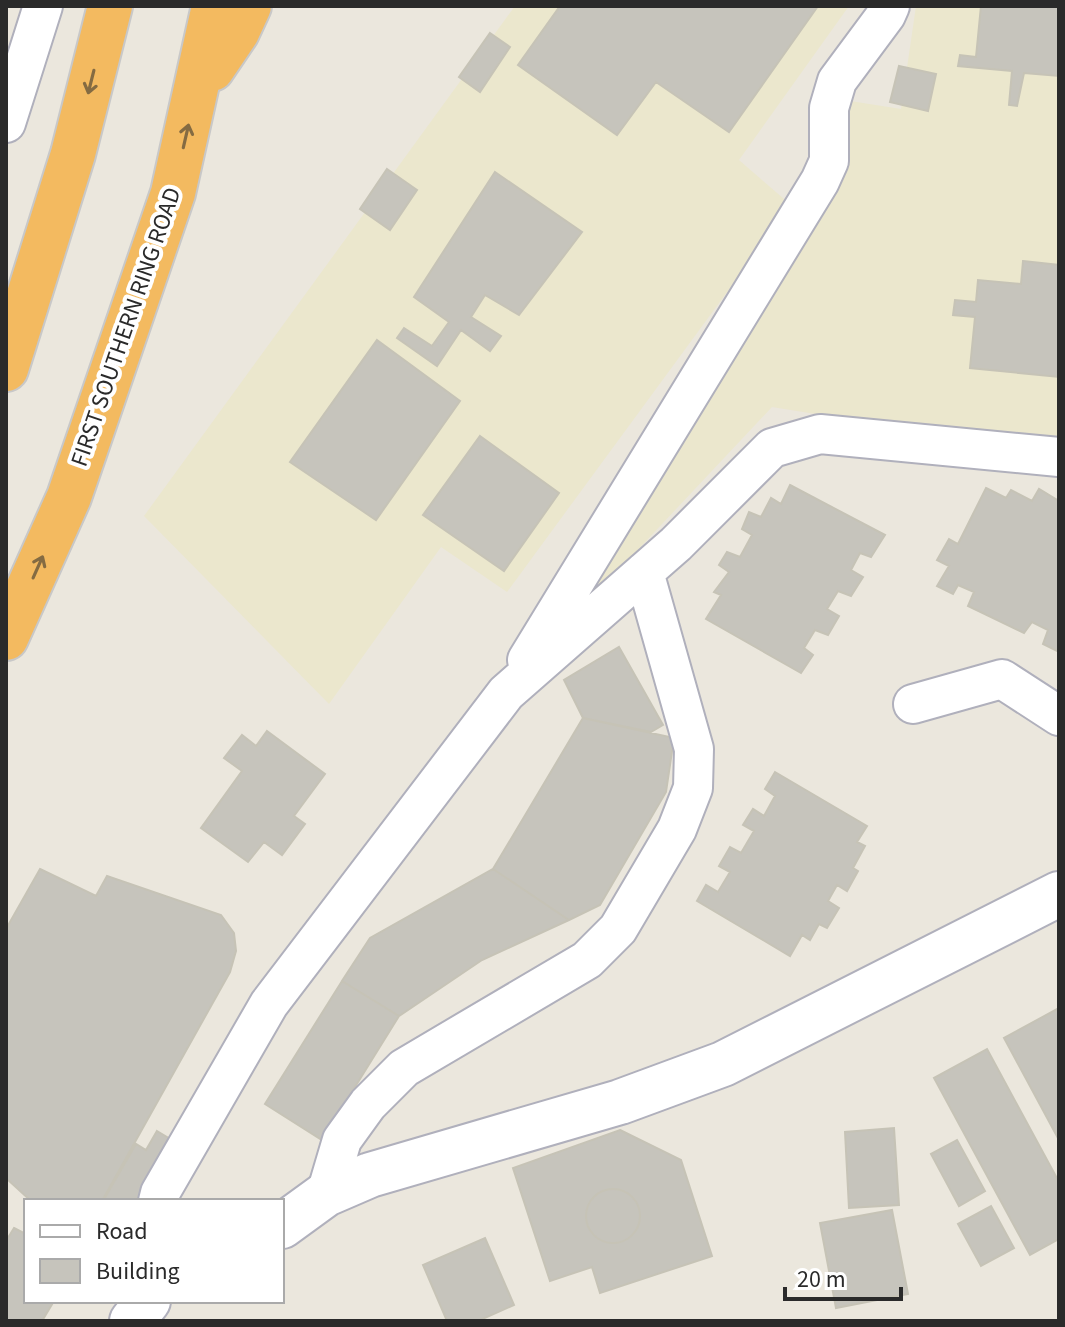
<svg xmlns="http://www.w3.org/2000/svg" width="1065" height="1327" viewBox="0 0 1065 1327" font-family="'Source Sans 3',sans-serif">
<style>
.education{fill:#ebe7cd}
.building{fill:#c6c4bc;stroke:#c6c3b6;stroke-width:2}
.lines{fill:none;stroke-linecap:round;stroke-linejoin:round}
.minor-casing{stroke:#b0b0bc;stroke-width:42}
.tertiary-casing{stroke:#b0b0bc;stroke-width:48}
.motorway-casing{stroke:#c8c8c8;stroke-width:48}
.minor{stroke:#fff;stroke-width:38}
.tertiary{stroke:#fff;stroke-width:44}
.motorway{stroke:#f3ba60;stroke-width:44}
.oneway{stroke:#846b42}
.labels{text-anchor:middle;dominant-baseline:central;stroke-width:8;stroke-linejoin:round;paint-order:stroke}
.street-label{font-size:24px;fill:#2a2a2a;stroke:#fff}
</style>
<rect width="100%" height="100%" fill="#ebe7dd"/>
<path class="education" d="M515 6H849L739 160 791 205 507 592 441 547 329 704 144 516Z
M916 6H1059V443L847 419 772 407 585 606 575 602 844 100 901 109Z"/>
<path class="building" d="M560 6H818L729 132 656 82 617 135 518 65Z
M981 6H1059V76L1024 73 1017 106 1009 105 1012 71 958 66 960 55 976 57Z
M490 33 510 47 480 92 459 77Z
M899 66 936 74 928 111 890 102Z
M387 169 417 190 390 230 360 209Z
M495 172 582 232 519 315 485 295 471 317 501 336 490 351 461 330 437 366 397 338 404 328 432 346 449 322 414 297Z
M1023 261 1059 265V377L970 368 975 317 953 315 955 300 976 302 978 280 1021 284Z
M377 340 460 401 376 520 290 462Z
M480 436 559 493 504 571 423 515Z
M790 485 885 535 871 557 860 553 851 570 863 577 851 596 838 591 827 609 839 616 828 635 815 630 804 648 813 655 801 673 706 619 721 595 714 592 729 572 719 565 727 552 740 557 752 535 742 529 749 512 761 517 771 498 781 504Z
M986 488 1006 498 1011 490 1032 501 1039 489 1059 501V652L1043 644 1048 630 1032 622 1024 633 968 606 974 592 958 585 953 594 937 586 949 566 937 560 949 539 958 544Z
M619 647 663 725 651 732 583 718 564 680Z
M583 718 674 738 666 792 600 905 569 920 493 869Z
M267 731 325 774 294 816 305 824 282 855 264 842 248 862 201 828 242 771 224 758 242 735 256 746Z
M775 772 867 826 857 842 865 846 853 868 858 871 847 891 837 885 828 901 839 908 827 928 819 924 810 940 802 935 790 956 697 901 706 885 718 892 730 872 719 866 730 847 741 853 754 831 743 825 753 809 764 816 775 796 765 789Z
M40 869 96 896 107 876 221 915 234 933 236 951 230 972 102 1201H31L6 1178V929Z
M493 869 569 920 482 960 399 1016 342 981 370 938Z
M342 981 399 1016 322 1140 265 1104Z
M1059 1008V1140L1004 1038Z
M987 1049 1059 1182V1239L1030 1255 934 1078Z
M894 1128 899 1205 849 1208 845 1132Z
M620 1130 681 1160 712 1256 600 1293 592 1267 550 1281 513 1168Z
M157 1131 177 1143 143 1201H103L136 1144 146 1150Z
M957 1140 985 1191 959 1206 931 1154Z
M586 1216a27 27 0 1 1 54 0a27 27 0 1 1-54 0Z
M991 1206 1014 1248 981 1266 958 1224Z
M892 1210 908 1294 836 1308 820 1223Z
M14 1228 26 1234V1301H54L42 1321H6V1241Z
M485 1238 514 1305 478 1321H447L423 1265Z"/>
<g class="lines">
<g class="minor-casing">
<path id="minor" d="M6 123 43 6
M527 660 820 181 829 161V108L837 81 886 15 890 6
M913 704 1002 679 1059 716
M326 1194 342 1140 368 1104 404 1068 587 960 618 929 677 829 693 788 694 749 644 572
M158 1201 160 1193 269 1004 506 693 676 544 772 448 820 434 1059 457"/>
</g>
<g class="tertiary-casing">
<path id="tertiary" d="M282 1226 326 1194 370 1175 620 1102 723 1064 1059 894
M132 1321 148 1301"/>
</g>
<g class="motorway-casing">
<path id="motorway" d="M212 69 237 32 249 6
M6 369 73 154 110 6
M6 638 69 497 173 193 214 6"/>
</g>
<use href="#minor" class="minor"/>
<use href="#tertiary" class="tertiary"/>
<use href="#motorway" class="motorway"/>
</g>
<defs><path id="oneway-shaft" d="M-6 0H5M1.5-3L5.5 0L1.5 3" fill="none" stroke-width="1.6" stroke-linecap="round" stroke-linejoin="round" transform="scale(2)"/></defs>
<g class="oneway">
<use href="#oneway-shaft" transform="translate(91 82) rotate(104)"/>
<use href="#oneway-shaft" transform="translate(186 136) rotate(-77)"/>
<use href="#oneway-shaft" transform="translate(38 567) rotate(-66)"/>
</g>
<g class="labels">
<g class="street-label">
<text transform="translate(126 327) rotate(-71)">FIRST SOUTHERN RING ROAD</text>
</g>
</g>
<rect width="1065" height="1327" fill="none" stroke="#2a2a2a" stroke-width="16"/>
<rect x="24" y="1199" width="260" height="104" fill="#ffffff" stroke="#aaaaaa" stroke-width="2"/>
<rect x="40" y="1225" width="40" height="12" fill="#ffffff" stroke="#aaaaaa" stroke-width="2"/>
<text x="96" y="1239" font-size="24" fill="#2a2a2a">Road</text>
<rect x="40" y="1259" width="40" height="24" fill="#c6c4bc" stroke="#aaaaaa" stroke-width="2"/>
<text x="96" y="1279" font-size="24" fill="#2a2a2a">Building</text>
<path d="M785 1287v12h116v-12" fill="none" stroke="#2a2a2a" stroke-width="4"/>
<text x="797" y="1287" font-size="24" fill="#2a2a2a" stroke="#ffffff" stroke-width="6" paint-order="stroke">20 m</text>
</svg>
